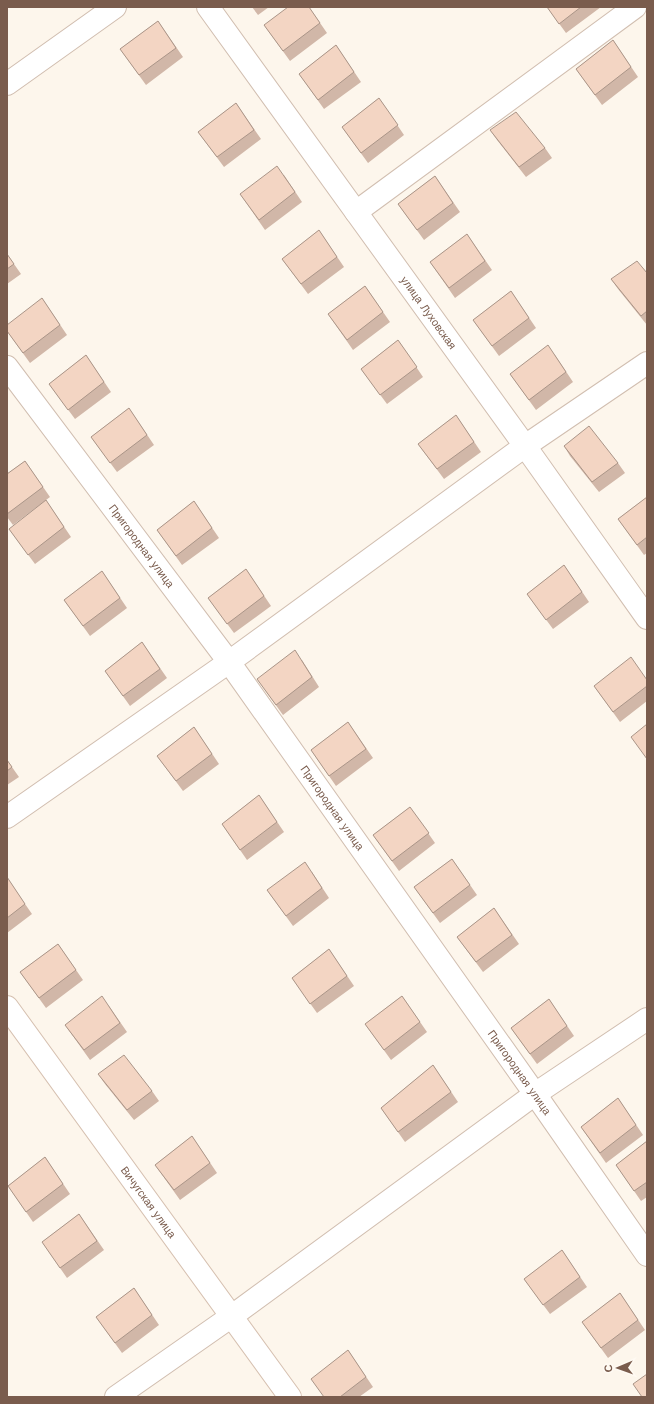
<svg xmlns="http://www.w3.org/2000/svg" width="654" height="1404" viewBox="0 0 654 1404" font-family="'Work Sans',sans-serif">
<style>
.lines{fill:none;stroke-linecap:round;stroke-linejoin:round}
.minor-casing{stroke:#d1beb0;stroke-width:24}
.secondary-casing{stroke:#d6c0b0;stroke-width:24}
.minor{stroke:#fff;stroke-width:22}
.secondary{stroke:#fff;stroke-width:22}
.wall{fill:#d1b7a8}
.building{fill:#f3d5c3;stroke:#aa9588}
.labels{text-anchor:middle;dominant-baseline:central;stroke-width:3;stroke-linejoin:round;paint-order:stroke}
.street-label{font-size:11px;fill:#7a5c4d;stroke:#fffaf3}
</style>
<rect width="100%" height="100%" fill="#fdf6ec"/>
<g class="lines">
<g class="minor-casing">
<g id="minor">
<path id="s1" d="M208 7 525 446 647 618"/>
<path d="M7 84 115 7"/>
<path d="M356 212 635 7"/>
<path id="s2" d="M7 367 229 662 535 1094 647 1255"/>
<path d="M7 817 229 662 525 446 647 363"/>
<path d="M116 1397 232 1316 535 1094 647 1019"/>
</g>
</g>
<g class="secondary-casing">
<g id="secondary">
<path id="s3" d="M7 1007 290 1397"/>
</g>
</g>
<use href="#minor" class="minor"/>
<use href="#secondary" class="secondary"/>
</g>
<path class="wall" d="M252 7H269L258 15Z
M309 7 327 33 290 61 264 25Z
M547 7H601L566 33Z
M158 21 183 57 146 85 120 49Z
M613 40 638 77 602 105 576 69Z
M336 45 361 82 324 109 299 74Z
M379 98 404 135 368 163 342 127Z
M236 103 261 139 224 167 198 132Z
M490 130 545 148 552 158 526 177 497 140Z
M284 175 302 202 265 230 240 194Z
M435 176 460 212 424 240 398 204Z
M319 230 344 267 308 294 282 259Z
M467 234 492 270 455 298 430 262Z
M7 254 21 274 7 284Z
M647 273V325L618 289 611 279Z
M365 286 390 322 353 350 328 314Z
M511 291 536 328 499 356 473 320Z
M42 298 67 335 30 363 7 331Z
M398 340 423 377 387 404 361 369Z
M86 355 111 392 75 419 49 384Z
M555 355 573 382 536 410 510 374Z
M129 408 154 445 117 472 91 437Z
M456 415 481 452 444 479 418 444Z
M564 446 618 463 625 473 599 492 570 456Z
M25 461 50 497 13 525 7 517V474Z
M647 497V553L644 555 618 519Z
M46 500 71 537 35 564 9 529Z
M194 501 219 538 182 565 157 530Z
M564 565 589 602 553 629 527 594Z
M246 569 271 606 234 633 208 598Z
M102 571 127 608 90 636 64 600Z
M142 642 167 678 130 706 105 671Z
M302 660 319 687 283 715 257 679Z
M647 680V701L620 722 594 686Z
M348 722 373 758 336 786 311 750Z
M194 727 219 764 183 791 157 756Z
M7 760 19 777 7 785Z
M259 795 284 832 247 860 222 824Z
M410 807 435 843 399 871 373 835Z
M452 859 477 895 440 923 414 887Z
M312 872 329 898 293 926 267 890Z
M7 878 32 914 7 933Z
M494 908 519 944 483 972 457 937Z
M58 944 83 980 46 1008 20 972Z
M329 949 354 986 317 1013 292 978Z
M402 996 427 1032 391 1060 365 1024Z
M549 999 574 1036 537 1064 511 1028Z
M109 1006 127 1032 90 1060 65 1025Z
M433 1065 458 1102 405 1142 381 1108Z
M98 1074 152 1091 159 1101 134 1120 105 1084Z
M618 1098 643 1135 606 1163 581 1127Z
M192 1136 217 1173 180 1200 155 1165Z
M647 1141V1197L641 1201 616 1165Z
M45 1157 70 1194 33 1222 8 1186Z
M79 1214 104 1250 67 1278 42 1242Z
M562 1250 587 1287 550 1314 524 1279Z
M134 1288 159 1325 122 1353 96 1317Z
M620 1293 645 1330 608 1358 582 1322Z
M348 1350 373 1387 359 1397H324Z"/>
<path class="building" d="M288 7H309L320 23 283 51 264 25Z
M547 7H581L559 24Z
M158 21 176 48 139 75 120 49Z
M613 40 631 67 595 95 576 69Z
M336 45 354 72 318 100 299 74Z
M379 98 398 125 361 153 342 127Z
M236 103 254 130 217 157 198 132Z
M516 112 545 148 519 167 490 130Z
M277 166 295 192 259 220 240 194Z
M435 176 453 203 417 230 398 204Z
M319 230 337 257 301 284 282 259Z
M467 234 485 261 449 288 430 262Z
M7 254 14 264 7 269Z
M637 261 647 273V311L641 316 611 279Z
M365 286 383 312 347 340 328 314Z
M511 291 529 318 492 346 473 320Z
M42 298 60 325 23 353 7 331V325Z
M398 340 417 367 380 395 361 369Z
M548 345 566 372 529 400 510 374Z
M86 355 104 382 68 410 49 384Z
M129 408 147 435 110 463 91 437Z
M456 415 474 442 437 469 418 444Z
M589 426 618 463 592 482 564 446Z
M25 461 43 487 7 514V474Z
M647 497V537L637 545 618 519Z
M46 500 64 527 28 555 9 529Z
M194 501 212 528 176 556 157 530Z
M564 565 582 592 546 620 527 594Z
M246 569 264 596 227 624 208 598Z
M102 571 120 598 83 626 64 600Z
M142 642 160 669 123 696 105 671Z
M295 650 312 677 276 705 257 679Z
M631 657 647 680V686L613 712 594 686Z
M348 722 366 749 329 776 311 750Z
M647 724V759L631 737Z
M194 727 212 754 176 781 157 756Z
M7 760 12 767 7 771Z
M259 795 277 822 240 850 222 824Z
M410 807 429 833 392 861 373 835Z
M452 859 470 885 433 913 414 887Z
M305 862 322 888 286 916 267 890Z
M7 877 25 904 7 918Z
M494 908 512 935 476 962 457 937Z
M58 944 76 970 39 998 20 972Z
M329 949 347 976 310 1004 292 978Z
M102 996 120 1023 84 1050 65 1025Z
M402 996 420 1022 384 1050 365 1024Z
M549 999 567 1026 530 1054 511 1028Z
M124 1055 152 1091 127 1110 98 1074Z
M433 1065 451 1092 398 1132 381 1108Z
M618 1098 636 1125 600 1153 581 1127Z
M192 1136 210 1163 174 1190 155 1165Z
M647 1141V1182L634 1191 616 1165Z
M45 1157 63 1184 26 1212 8 1186Z
M79 1214 97 1241 60 1268 42 1242Z
M562 1250 580 1277 543 1305 524 1279Z
M134 1288 152 1315 115 1343 96 1317Z
M620 1293 638 1320 601 1348 582 1322Z
M348 1350 366 1377 340 1397H324L311 1379Z
M647 1374V1397H642L633 1384Z"/>
<g class="labels">
<g class="street-label">
<text stroke="none"><textPath href="#s1" startOffset="377">улица Луховская</textPath></text>
<text stroke="none"><textPath href="#s2" startOffset="224">Пригородная улица</textPath></text>
<text stroke="none"><textPath href="#s2" startOffset="548">Пригородная улица</textPath></text>
<text stroke="none"><textPath href="#s2" startOffset="872">Пригородная улица</textPath></text>
<text stroke="none"><textPath href="#s3" startOffset="241">Вичугская улица</textPath></text>
</g>
</g>
<rect width="654" height="1404" fill="none" stroke="#7a5c4d" stroke-width="16"/>
<g transform="translate(618 1368) rotate(268)" stroke="#fffaf3" stroke-width="3" paint-order="stroke">
<path d="M0-3L7 15L0 10L-7 15Z" fill="#7a5c4d"/>
<text y="-6" font-size="11" font-weight="bold" text-anchor="middle" fill="#7a5c4d">С</text>
</g>
</svg>
